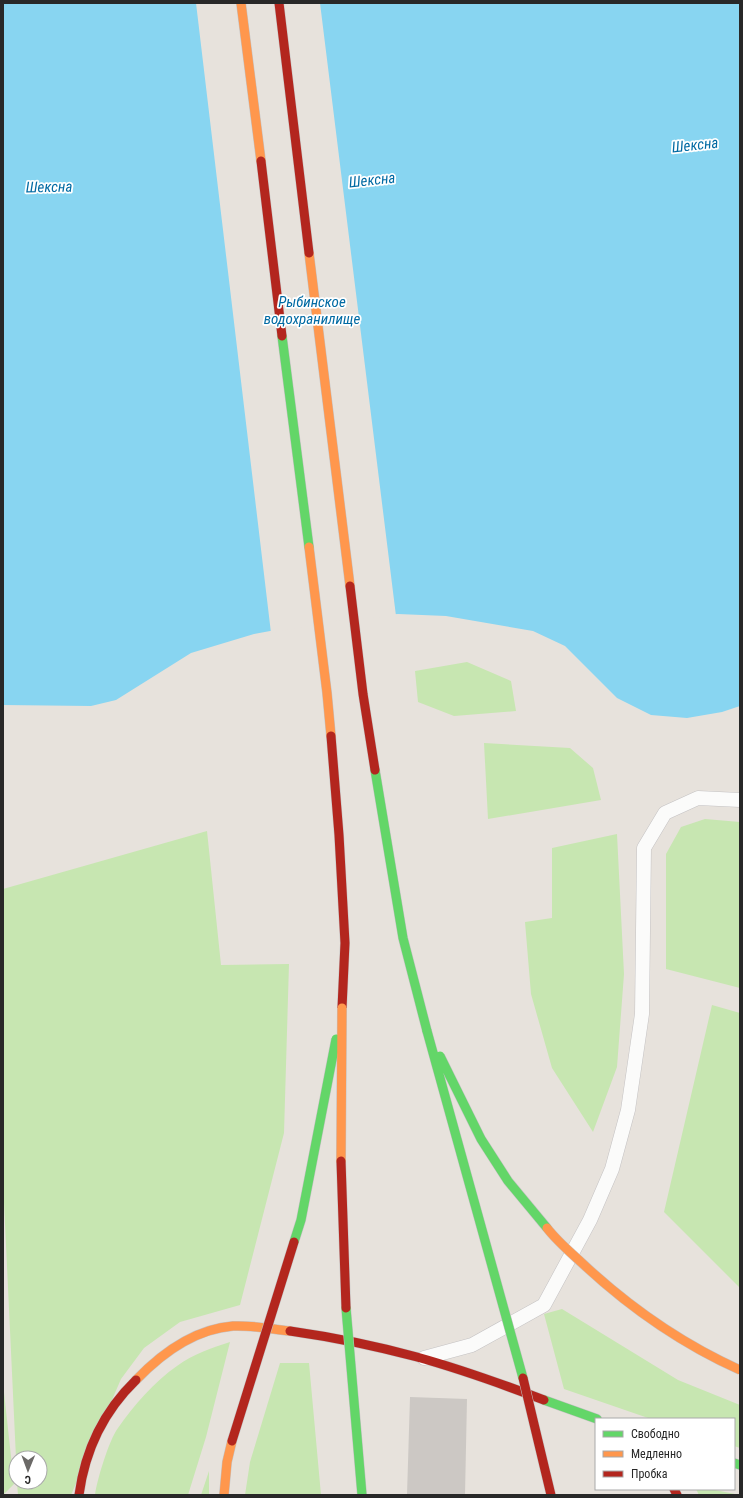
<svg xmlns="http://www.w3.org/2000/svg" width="743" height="1498" viewBox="0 0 743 1498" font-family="'Roboto Condensed',sans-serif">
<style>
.green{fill:#c7e6b1}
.water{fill:#88d5f1}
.pier{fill:#e7e2dc}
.building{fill:#ccc8c4}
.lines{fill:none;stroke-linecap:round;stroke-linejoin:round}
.lane-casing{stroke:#c4c2c3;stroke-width:15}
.fast-casing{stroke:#c4c2c3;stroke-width:10}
.slow-casing{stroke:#c4c2c3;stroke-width:10}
.jam-casing{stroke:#c4c2c3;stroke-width:10}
.lane{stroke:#fbfbfa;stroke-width:14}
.fast{stroke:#63d668;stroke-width:9}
.slow{stroke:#ff974d;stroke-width:9}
.jam{stroke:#b3261e;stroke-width:9}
.fast-bridge-casing{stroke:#c4c2c3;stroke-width:10;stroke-linecap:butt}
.slow-bridge-casing{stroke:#c4c2c3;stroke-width:10;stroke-linecap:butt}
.jam-bridge-casing{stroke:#c4c2c3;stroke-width:10;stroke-linecap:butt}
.fast-bridge{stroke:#63d668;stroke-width:9}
.slow-bridge{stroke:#ff974d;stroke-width:9}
.jam-bridge{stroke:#b3261e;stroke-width:9}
.labels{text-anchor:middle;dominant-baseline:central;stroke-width:3.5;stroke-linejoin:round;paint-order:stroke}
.water-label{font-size:15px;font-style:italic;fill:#016aa3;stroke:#fff}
</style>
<rect width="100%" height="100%" fill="#e7e2dc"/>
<path class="green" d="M467 662 511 681 516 711 454 716 418 702 415 671Z
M484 743 570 748 593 768 601 800 488 819Z
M705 819 740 822V988L666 969V854L681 827Z
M207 831 221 965 289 964 284 1133 240 1305 180 1322 144 1348 121 1379 71 1495H18L17 1482H40V1458H16L3 1181V889Z
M617 834 624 974 617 1067 593 1132 552 1068 531 994 525 922 552 918V848Z
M712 1005 740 1013V1288L664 1212Z
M562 1309 678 1380 740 1405V1448L734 1446V1419H651L564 1389 544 1314Z
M230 1342 206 1437 188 1495H95C97 1480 109 1440 118 1428 133 1406 155 1381 177 1366 193 1354 212 1348 230 1342Z
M280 1363H309L321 1495H245L250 1462Z
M3 1383 14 1484 3 1495Z
M209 1471V1495H201Z
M696 1489H710L740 1495H699Z"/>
<path class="water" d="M3 3H740V706L722 712 687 718 651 715 617 698 565 646 533 631 446 616 398 614 340 618 254 634 191 653 116 700 91 706 3 705Z"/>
<path class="pier" d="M196 3H320L396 616 341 620 271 633Z"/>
<path class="building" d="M410 1397 467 1399 465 1495H407Z"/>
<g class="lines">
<g class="lane-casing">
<path id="lane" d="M424 1358 472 1345 544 1305 590 1220 612 1169 628 1110 642 1014 644 848 665 813 698 798 740 800"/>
</g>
<g class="fast-casing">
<path id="fast" d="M282 336 309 547
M375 770 403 938 427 1031
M544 1400 597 1419
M734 1463 740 1465"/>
</g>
<g class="slow-casing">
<path id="slow" d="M241 3 261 161
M309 253 350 586
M309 547 327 693 331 736
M136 1380C162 1353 195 1329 233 1326 252 1325 271 1329 290 1331
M224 1495 227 1462 232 1441"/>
</g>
<g class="jam-casing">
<path id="jam" d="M279 3 309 253
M261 161 282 336
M350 586 363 694 375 770
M331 736 339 835 345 943 342 1008
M290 1331C332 1337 376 1346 417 1357 460 1369 502 1384 544 1400
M674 1489 677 1495
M79 1495C85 1450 103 1412 136 1380"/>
</g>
<use href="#lane" class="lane"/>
<use href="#fast" class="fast"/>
<use href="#slow" class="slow"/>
<use href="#jam" class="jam"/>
<g class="fast-bridge-casing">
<path id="fast-bridge" d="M427 1031 523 1378
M440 1056 481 1139 508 1181 547 1228
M294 1242 301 1220 336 1039
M346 1308 362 1495"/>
</g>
<g class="slow-bridge-casing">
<path id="slow-bridge" d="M341 1161 342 1008
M547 1228C557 1241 570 1252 582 1263 629 1307 680 1343 740 1370"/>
</g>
<g class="jam-bridge-casing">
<path id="jam-bridge" d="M341 1161 346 1308
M523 1378 551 1495
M232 1441 294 1242"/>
</g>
<use href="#fast-bridge" class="fast-bridge"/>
<use href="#slow-bridge" class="slow-bridge"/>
<use href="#jam-bridge" class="jam-bridge"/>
</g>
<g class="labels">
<g class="water-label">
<text transform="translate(695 145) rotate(-6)">Шексна</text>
<text transform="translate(372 180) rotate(-6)">Шексна</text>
<text transform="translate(49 187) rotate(-1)">Шексна</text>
<text x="312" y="302">Рыбинское<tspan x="312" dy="17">водохранилище</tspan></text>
</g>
</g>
<rect width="743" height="1498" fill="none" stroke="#282828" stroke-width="8"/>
<rect x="595" y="1418" width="140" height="72" fill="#ffffff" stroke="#a9a9a9"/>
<rect x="603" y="1431" width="20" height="6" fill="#63d668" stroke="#a9a9a9"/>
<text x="631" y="1438" font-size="12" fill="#282828">Свободно</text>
<rect x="603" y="1451" width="20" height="6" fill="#ff974d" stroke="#a9a9a9"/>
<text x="631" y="1458" font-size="12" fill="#282828">Медленно</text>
<rect x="603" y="1471" width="20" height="6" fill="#b3261e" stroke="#a9a9a9"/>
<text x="631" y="1478" font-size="12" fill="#282828">Пробка</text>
<g transform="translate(28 1470) rotate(181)"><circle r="19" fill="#ffffff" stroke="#a9a9a9"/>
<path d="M0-3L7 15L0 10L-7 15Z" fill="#6b6967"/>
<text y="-6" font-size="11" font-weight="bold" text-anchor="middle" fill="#282828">С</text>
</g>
</svg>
